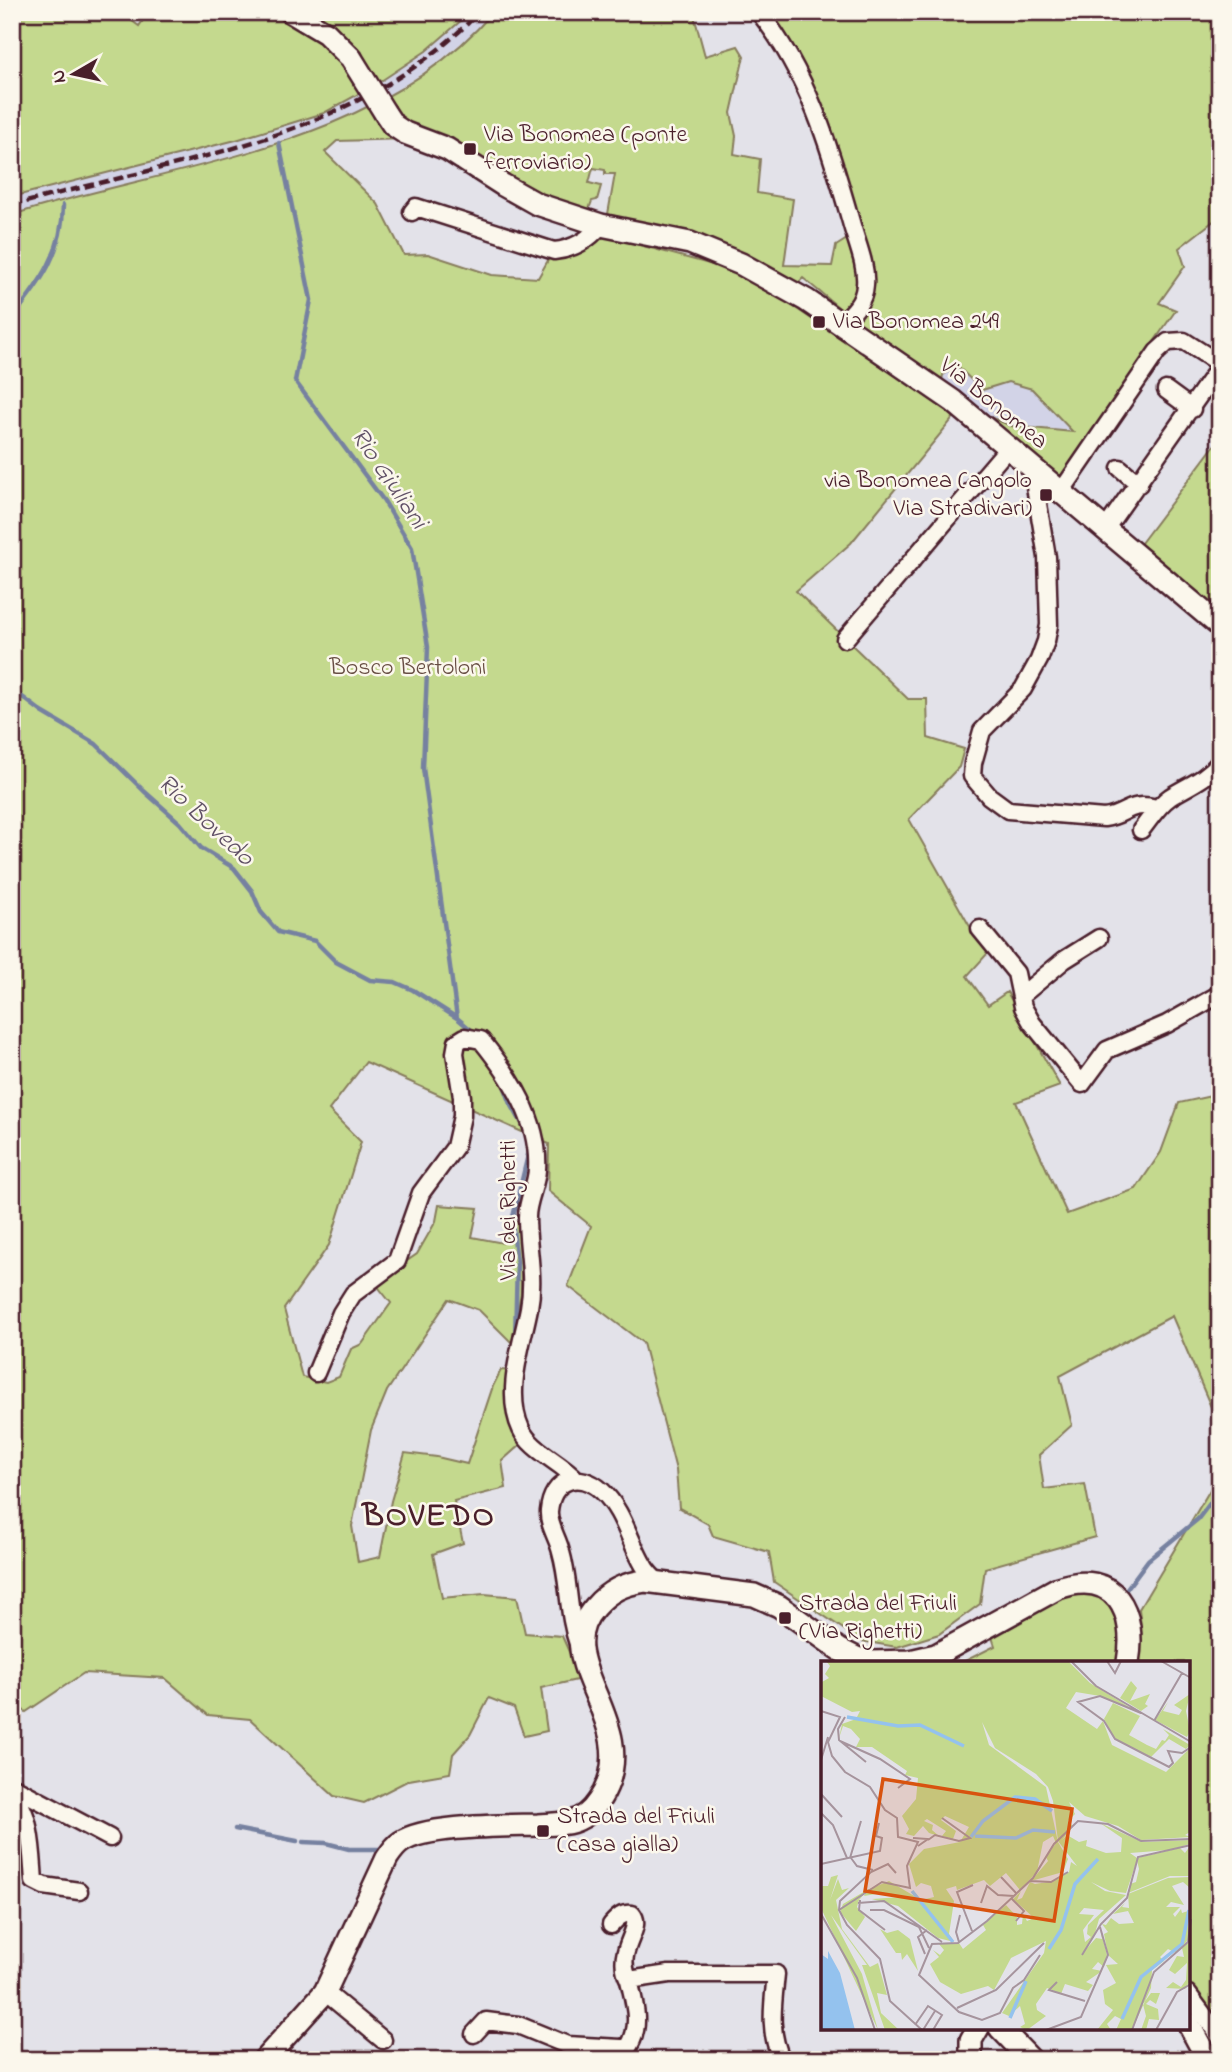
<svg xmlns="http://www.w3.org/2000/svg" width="1232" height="2072" viewBox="0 0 1232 2072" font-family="'Indie Flower',sans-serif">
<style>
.built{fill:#d2d3e7}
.green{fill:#c4d98e;stroke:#877c5c;stroke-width:2}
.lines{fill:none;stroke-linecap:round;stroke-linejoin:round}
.stream{stroke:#7681a0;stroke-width:4.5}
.street-casing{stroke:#4a1f2b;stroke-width:21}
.secondary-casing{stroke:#4a1f2b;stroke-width:26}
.street{stroke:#fbf7ec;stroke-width:16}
.secondary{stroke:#fbf7ec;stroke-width:21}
.rail{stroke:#4a1f2b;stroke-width:4.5;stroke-dasharray:10 5;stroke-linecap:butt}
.secondary-bridge-casing{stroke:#4a1f2b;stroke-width:26;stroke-linecap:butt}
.secondary-bridge{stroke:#fbf7ec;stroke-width:21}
.poi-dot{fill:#4a1f2b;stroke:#fbf7ec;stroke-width:2.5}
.labels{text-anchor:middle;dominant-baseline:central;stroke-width:5;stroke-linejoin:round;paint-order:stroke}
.poi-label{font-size:24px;fill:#4a1f2b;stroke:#fbf7ec;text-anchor:start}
.street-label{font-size:24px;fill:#4a1f2b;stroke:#fbf7ec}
.park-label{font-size:24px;fill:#684e44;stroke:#fbf7ec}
.water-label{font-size:26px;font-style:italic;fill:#605066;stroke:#fbf7ec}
.district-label{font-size:32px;font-weight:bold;letter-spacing:2px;fill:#4a1f2b;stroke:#fbf7ec}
.inset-river{fill:none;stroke:#94c2ee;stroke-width:3.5}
.inset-road{fill:none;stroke:#a6949d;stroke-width:2}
.view{fill:#d8530f;fill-opacity:0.15;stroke:#d8530f;stroke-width:3.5}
.inset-edge{fill:none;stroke:#4a1f2b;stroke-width:3.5}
</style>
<rect width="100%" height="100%" fill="#e3e2e9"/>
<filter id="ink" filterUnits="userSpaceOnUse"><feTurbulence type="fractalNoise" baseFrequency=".0143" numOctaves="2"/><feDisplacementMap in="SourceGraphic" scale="14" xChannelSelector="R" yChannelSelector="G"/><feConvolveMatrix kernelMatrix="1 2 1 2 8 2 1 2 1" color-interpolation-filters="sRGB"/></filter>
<g filter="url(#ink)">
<path class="built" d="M471 12H493L479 28 432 67 384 98 326 126 226 158 12 215V197L236 140 324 113 375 85 426 51Z
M957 366 982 390 1008 382 1032 389 1074 432 1010 426 969 408 941 385 943 375Z"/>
<path class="green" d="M12 12H120L139 26 149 12H269L296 26 306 12H471L426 51 375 85 324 113 236 140 12 197Z
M493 12H693L705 56 738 46 744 56 731 113 736 136 734 154 760 159 757 193 793 199 784 265 832 266 836 246 847 239 858 278 856 297 843 311 803 278 795 286 730 247 608 214 615 174H605V170L593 168 589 183 601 186 597 200 592 201 589 209 557 200 511 183 428 132 398 117 407 139 337 141 325 152 378 204 404 255 428 254 492 275 538 278 551 255 603 235 735 271 785 301 955 416 851 543 796 591 908 699H927L928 738 964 749 959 767 909 819 969 925 988 953 967 976 988 1005 1007 992 1060 1086 1016 1102 1067 1214 1136 1189 1161 1152 1179 1103 1220 1094V1428L1172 1316 1060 1376 1072 1425 1039 1455 1044 1489 1085 1484 1095 1537 985 1568 980 1604 939 1634 897 1647 861 1641 774 1582 769 1552 713 1536 708 1524 679 1508 676 1470 643 1343 568 1286 591 1226 548 1191 549 1144 366 1062 329 1110 361 1142 329 1245 284 1309 302 1377 326 1382 339 1377 351 1349 362 1344 391 1303 375 1283 417 1254 436 1221 439 1205 478 1208 472 1237 503 1243 521 1215V1293L512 1343 479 1310 449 1299 387 1391 371 1430 352 1526 358 1562 380 1557 391 1501 405 1453 437 1457 467 1464 493 1386 501 1370 511 1371 522 1443 502 1461 506 1488 454 1501 463 1543 433 1554 442 1598 484 1594 517 1597 525 1633 562 1636 581 1679 541 1688 547 1731 524 1736 514 1708 489 1698 470 1735 453 1754 450 1773 409 1780 364 1803 334 1796 250 1719 208 1715 165 1678 84 1673 26 1712 12 1702V215C172 165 378 148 493 12Z
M766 12H1220V216L1179 248 1185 266 1159 303 1176 310 1058 480 969 408 1011 426 1073 432 1032 389 1008 382 982 390 957 366 943 375 941 385 852 324 870 270 834 137 805 68Z
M1220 438V617L1138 547Z
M1220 1473V1832L1217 1889 1220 1898V2029L1188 1987V1662H1136L1141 1626 1139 1609Z
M1077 1593C1103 1594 1116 1601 1119 1629 1120 1641 1121 1650 1118 1662H963L995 1646 991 1634 1043 1603Z"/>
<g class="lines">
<path class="stream" d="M279 143 311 300 295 381 384 501 412 548 428 647 423 768 457 1018
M12 318C41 282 63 252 63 205
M12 689 42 712 96 744 144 791 180 823 201 848 234 868 252 891 261 912 278 932 315 941 336 962 370 980 395 982 413 990 457 1018 476 1034
M502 1080 511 1104 525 1129
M515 1339 517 1263 512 1221 529 1151
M1125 1591 1148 1560 1198 1519 1220 1490
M235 1829 297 1841
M303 1842 326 1843 349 1849H382"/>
<g class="street-casing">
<path id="street" d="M759 12C808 73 830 148 851 222 856 241 867 265 865 285 864 302 853 313 840 324
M412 212 416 207 554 251C574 249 589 240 601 225
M1166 390 1192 409
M1120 468 1139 484
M1032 469 1047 557 1049 625 1046 641 1039 660 1023 689 982 731 973 763 972 776 989 796 1008 810 1104 818C1128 815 1127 801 1157 808
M1061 492 1157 352 1168 342 1184 341 1220 364
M1104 531 1220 366
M845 639 1008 448
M1141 830C1150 819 1158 805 1170 797 1189 785 1205 780 1220 762
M980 929 1016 973 1023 1007 1032 1023 1082 1084 1107 1050 1167 1024 1220 994
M1021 996 1064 960 1099 938
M316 1373 341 1313 353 1294 397 1261 421 1193 455 1147 462 1116V1097L455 1053 457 1042 465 1037 481 1040C511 1077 540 1121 537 1170 536 1186 527 1201 527 1217 527 1248 535 1277 529 1308 522 1345 504 1393 521 1429 531 1451 560 1461 576 1479
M579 1647C567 1614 570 1583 561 1552 558 1538 548 1525 549 1511 552 1479 579 1470 602 1491 623 1510 630 1543 644 1566 647 1572 653 1577 658 1583
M12 1786 110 1838
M12 1795C32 1810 32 1859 34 1881L44 1886 79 1891
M611 1925C618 1917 622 1913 632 1914 645 1929 613 1950 629 1980
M325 1992 383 2040
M1188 1994 1220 2037
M474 2034 486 2021 518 2025 567 2045 621 2048 629 2046C642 2025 634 2002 629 1980L669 1974H776C773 2004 768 2032 782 2060"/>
</g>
<g class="secondary-casing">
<path id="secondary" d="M291 12 326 33 351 58
M385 113 393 125 405 133 447 149 503 185 537 204 601 225 690 243 741 264 806 300 953 401 1220 626
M1188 2023 1208 2060
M1000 2028 1031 2060
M264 2060 325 1992 387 1858C391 1852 395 1846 401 1842 426 1825 505 1826 538 1825 551 1824 567 1825 579 1819 591 1814 598 1803 604 1792 641 1720 546 1661 595 1607 609 1591 623 1584 645 1581L754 1595 779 1606 840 1650 856 1658 872 1662 910 1661 936 1655 1058 1588C1116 1568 1137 1613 1128 1662
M971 2060V2040L978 2028"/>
</g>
<use href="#street" class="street"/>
<use href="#secondary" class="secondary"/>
<path class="rail" d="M12 206C175 159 356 141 479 12"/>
<g class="secondary-bridge-casing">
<path id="secondary-bridge" d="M351 58 385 113"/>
</g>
<use href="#secondary-bridge" class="secondary-bridge"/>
</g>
</g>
<g class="poi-dot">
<rect x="463" y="142" width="14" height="14" rx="3.5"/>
<rect x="812" y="315" width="14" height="14" rx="3.5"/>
<rect x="1039" y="488" width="14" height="14" rx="3.5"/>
<rect x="778" y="1611" width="14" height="14" rx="3.5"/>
<rect x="536" y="1824" width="14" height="14" rx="3.5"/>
</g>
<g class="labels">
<g class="poi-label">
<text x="484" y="135">Via Bonomea (ponte<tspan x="484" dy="28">ferroviario)</tspan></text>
<text x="833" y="322">Via Bonomea 249</text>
<text x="1032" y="481" text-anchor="end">via Bonomea (angolo<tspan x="1032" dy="28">Via Stradivari)</tspan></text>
<text x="799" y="1604">Strada del Friuli<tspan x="799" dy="28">(Via Righetti)</tspan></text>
<text x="557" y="1817">Strada del Friuli<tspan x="557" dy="28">(casa gialla)</tspan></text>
</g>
<g class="street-label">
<text transform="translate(993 404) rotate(39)">Via Bonomea</text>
<text transform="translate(509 1210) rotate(-90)">Via dei Righetti</text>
</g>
<g class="park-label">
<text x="408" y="668">Bosco Bertoloni</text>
</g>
<g class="water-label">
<text transform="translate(388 479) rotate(56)">Rio Giuliani</text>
<text transform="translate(205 821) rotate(43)">Rio Bovedo</text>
</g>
<g class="district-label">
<text x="429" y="1517">BOVEDO</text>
</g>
</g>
<g transform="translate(821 1661)">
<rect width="369" height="369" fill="#e3e2e9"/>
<path d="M5 0H247L269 22 318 52 279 35 255 31 245 47 276 68 282 60 291 84 345 111 369 87V171L364 174 370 176 320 179 297 165 264 155 248 141 254 153 247 160 252 165 241 179 246 174 258 181 266 179 265 185 285 192 300 191 301 177 279 162 321 181 369 179V183L348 189 309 192 316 197 359 187 364 192 369 185V215H349L307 232 309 223 315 221 318 208 316 199 305 232 289 230 270 221 284 230 305 234 278 258 273 276 260 294 275 277 281 278 279 267 286 294 283 306 277 301 271 308 281 310 265 321 272 324 267 330 244 323 240 333 226 327 215 343 216 349 225 355 206 369 199 366 204 363 199 345 188 355 181 352 223 292 225 280 190 297 173 329 167 325 140 333 119 321 109 303 118 296 112 289 119 294 123 289 118 283 138 282 142 288 165 269 162 264 185 244 196 256V264L201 263 202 253 206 260 213 257 192 238 200 230 196 239 201 237 209 221 214 223 233 220 248 211 250 201 256 205 237 180 232 140 227 126 215 113 174 87 161 61 168 84 225 126 237 181 247 198 242 211 210 220 227 200 225 196 235 182 232 175 222 181 216 211 199 229 185 212 169 225 163 219 136 229 135 225 125 228 133 240 128 273 133 281 117 277 77 245 51 238 80 236 61 232 43 235 45 231 38 239 36 246 44 256 35 270 19 251 22 243 46 229 68 220 100 239 113 236 110 225 100 222 95 226 88 203 103 188 139 181 148 166 124 155 120 159 135 170 132 178 121 175 125 170 106 158 103 160 112 164 111 169 118 175 108 172 102 165 93 175 85 173 88 168 81 155 95 138 97 117 84 114 86 110 51 86H35L39 78 30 68 22 65 18 77 21 63 35 58 39 50 31 51 0 35 1 21 8 17 4 13 9 5ZM263 247 283 249 267 264 266 273 270 276 264 281 262 269 273 254 258 253ZM310 20 316 27 309 40 329 33 324 43 327 45 320 50 299 37ZM369 33 365 50 369 70 366 76 334 59 347 41 342 50 358 54 361 49 353 44ZM292 42 319 55 308 74 326 84 335 88 341 79 344 80 348 74 342 68 369 84 365 88 348 78 330 96 294 78 283 58ZM17 214 9 239 17 218 21 229 28 227 15 239 21 268 49 306 57 302 66 334 56 332 60 352 78 369H64L41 304H46L10 254 41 313 57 369 0 247V225H7L10 216ZM369 216V227L362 221 351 225 363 244 350 241 345 246H359L352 253 354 256 360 248 361 252 367 250V279L355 292 347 288 339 296 343 300 331 309 330 327 311 369H295L300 358 294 355 286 363 290 369H276L292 349 284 343 282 329 295 322 285 304 297 303 287 294 283 273 287 271 281 263 293 266 285 264 290 257 298 263 313 262 307 250 292 253 304 242 301 246 308 247 307 233 347 217ZM59 268 66 272 77 269 89 278 97 310 86 293 81 299 80 292H75ZM368 281 369 320 364 328 345 327 352 321 360 326 365 319 366 302 354 313 348 309 356 295 363 296 361 287ZM330 332H339L335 343 329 339 325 343 337 348 338 359 328 358 325 369H320L325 355 322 343Z" fill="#c4d98e" fill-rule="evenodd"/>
<path d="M7 290 19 312 34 369H0V293L7 298Z" fill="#94c2ee"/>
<path class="inset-river" d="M26 56 77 65 99 64 143 85M154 175 195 177 212 169 234 171M150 176 162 160 194 136 214 138 231 150M91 230 132 281M228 288 240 269 254 223 277 198M189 357 205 320M301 358 320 316 361 283 368 249"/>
<path class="inset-road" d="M250 0 275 25 370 81M286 0 294 12 300 0M340 0 370 17M0 50 19 56 7 81 11 95 24 111 49 126 64 149 76 157 77 176 97 181 86 205 89 227 61 221 18 249 26 264 59 298 69 340 101 369M320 52 279 35 257 41 283 60 294 78 348 106 352 102 347 90 361 92 370 86M24 56 17 68 18 79 45 101M333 60 361 12M19 80 59 98 89 118 77 127M0 99 7 76M0 133 21 156M0 152 12 164 26 197M92 177 107 178 97 185M107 179 114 174 138 180 149 177 121 157M29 197 40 160M30 197 36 205 52 209M0 203 59 190 61 177 55 175 58 162M180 216 196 233M209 220 230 221 247 211M191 238 203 250 195 260M39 239 38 249 64 269M37 242 63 240 121 281M160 242 166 225 177 234 193 235M18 249 19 240 50 211 67 203 75 212M49 249H63L98 266 108 287M0 253 36 317 54 369M151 270 136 231 152 224M138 281 135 271 139 254M104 293 97 276 106 269M219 294 203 319 192 327 179 352 161 359 138 351 98 314 111 283 137 282 166 260 212 217 233 183 257 160 287 163 320 180 370 178M261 294 280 263 306 237 317 196 370 184M236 321 228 329 264 340M136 347 175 329 223 282M94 364 107 345 121 354 112 369M102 369 114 350M225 369 260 356 287 294 279 266M311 369 333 311 367 281 370 258M335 369 356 331 370 323"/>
<path class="view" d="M62 118 251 148 233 260 44 230Z"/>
<rect width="369" height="369" class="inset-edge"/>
</g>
<rect width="1232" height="2072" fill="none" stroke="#fbf7ec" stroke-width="42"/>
<rect x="21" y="21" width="1190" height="2030" fill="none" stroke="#4a1f2b" stroke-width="2.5" filter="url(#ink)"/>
<g transform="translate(74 74) rotate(261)" stroke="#fbf7ec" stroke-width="5" paint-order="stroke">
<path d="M0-5L12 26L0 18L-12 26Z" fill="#4a1f2b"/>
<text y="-10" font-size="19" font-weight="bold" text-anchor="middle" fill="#4a1f2b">N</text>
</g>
</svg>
